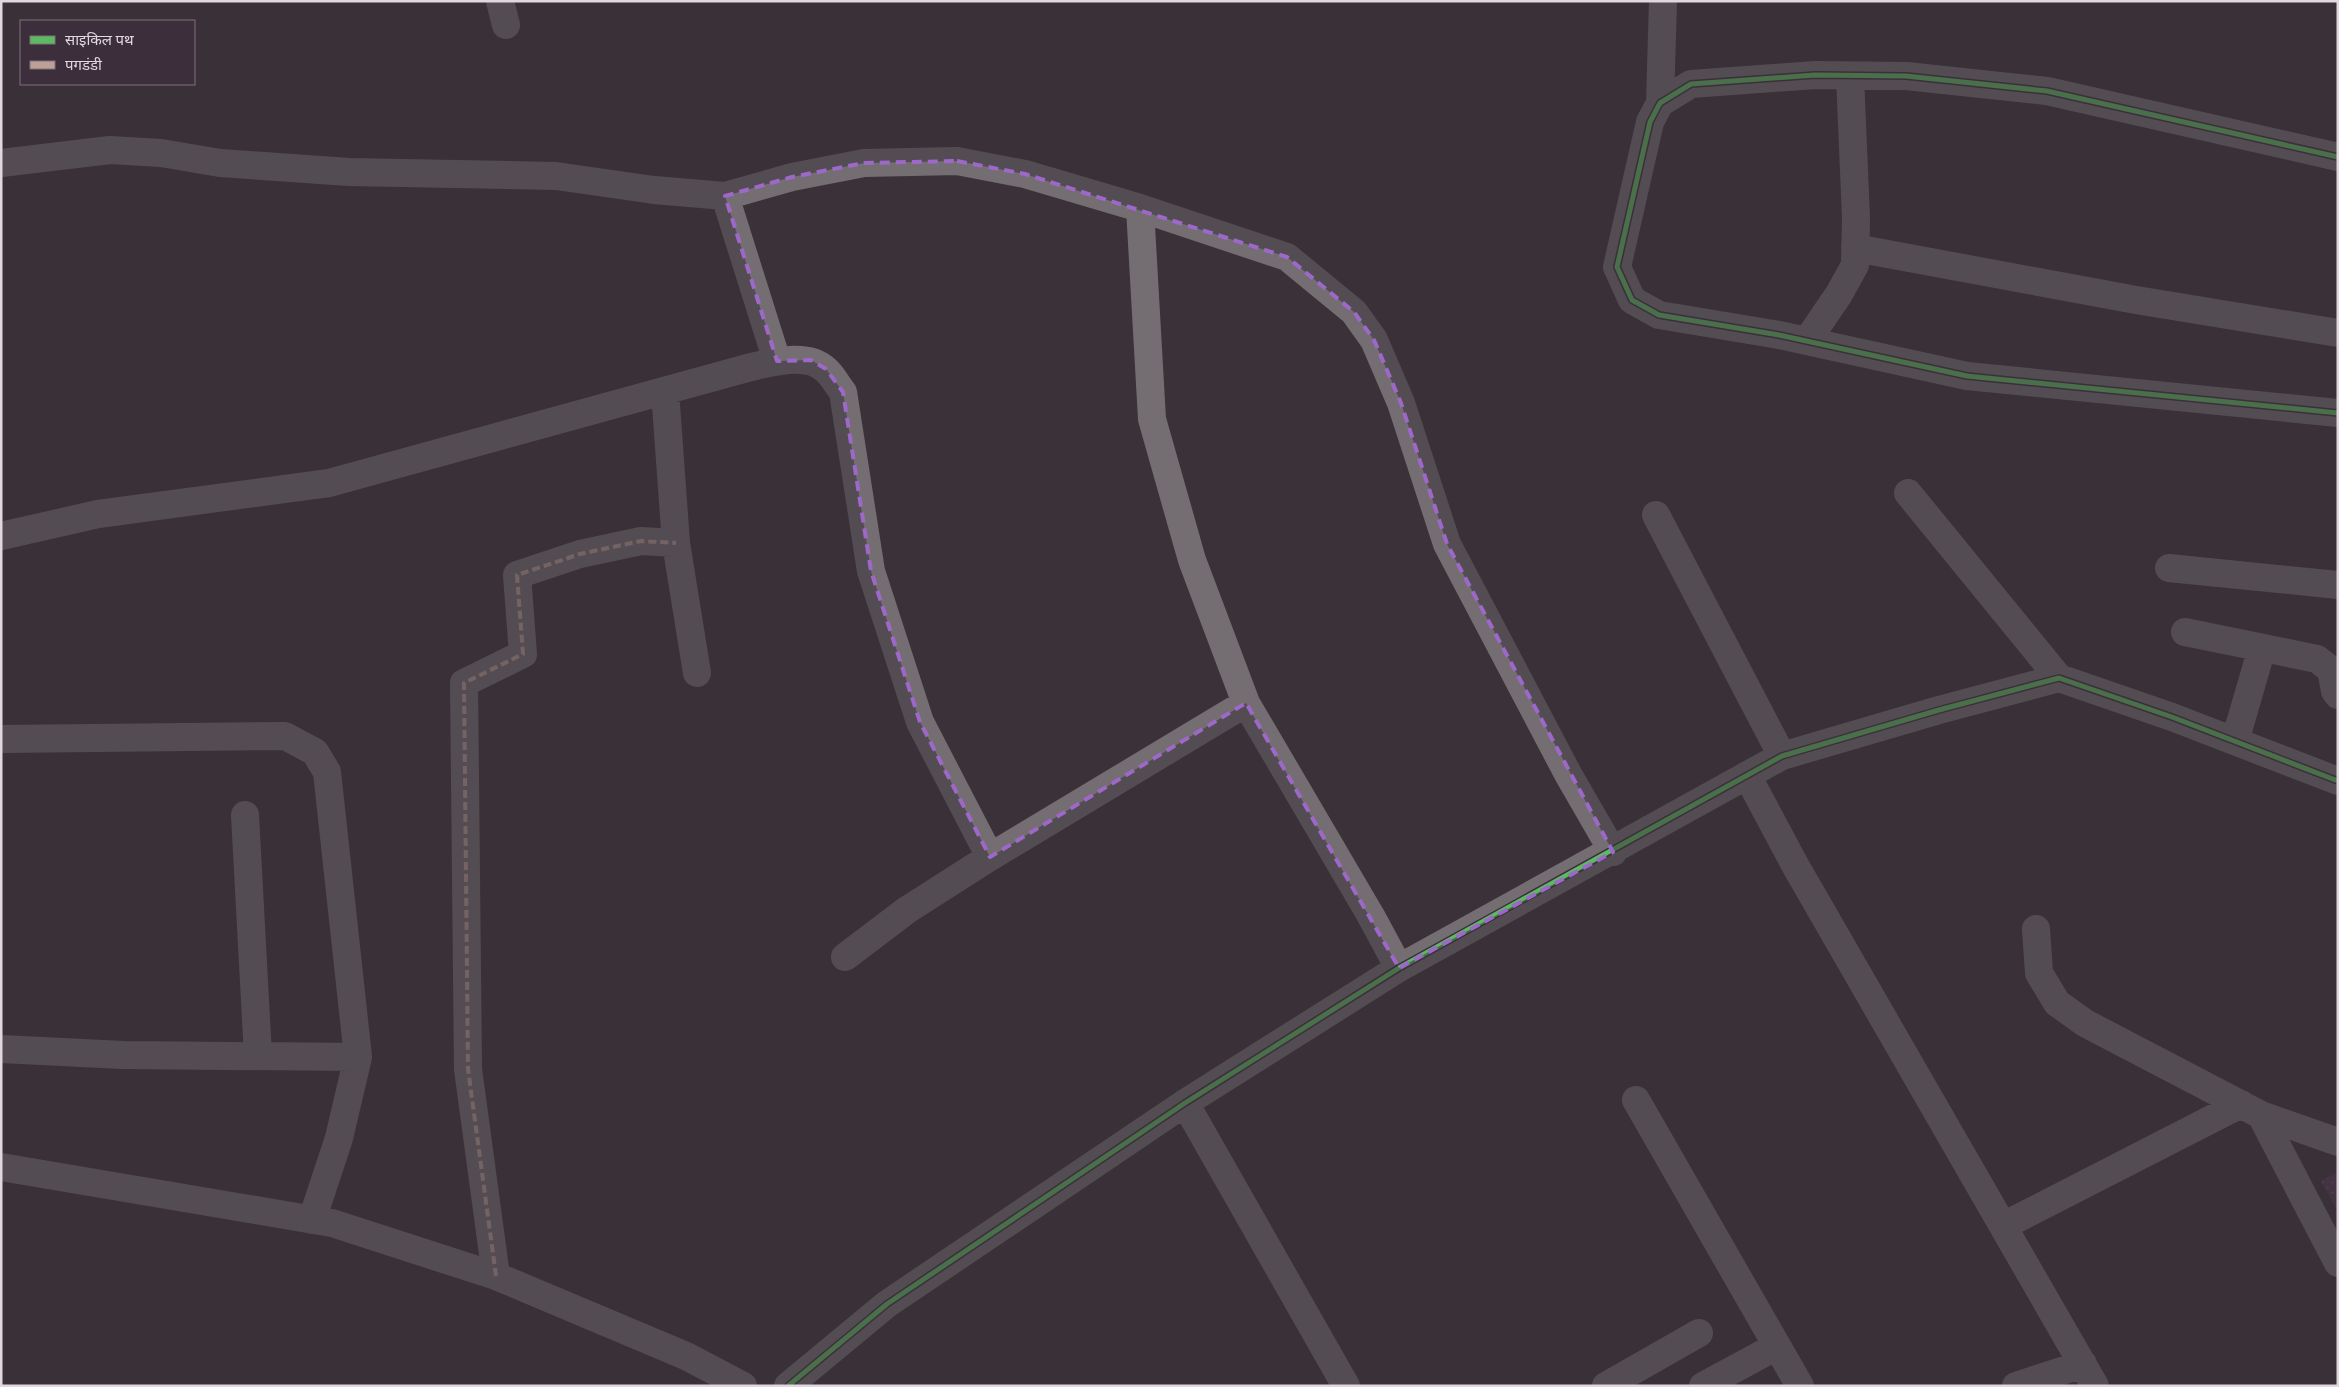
<svg xmlns="http://www.w3.org/2000/svg" width="2339" height="1387" viewBox="0 0 2339 1387" font-family="'Roboto Condensed','Noto Sans Devanagari',sans-serif">
<style>
.grass{fill:url(#grass-dots)}
.lines{fill:none;stroke-linecap:round;stroke-linejoin:round}
.minor{stroke:#746e73;stroke-width:28}
.quiet{stroke:#bda197;stroke-width:4;stroke-dasharray:8 4;stroke-linecap:butt}
.cycleway-casing{stroke:#3d2e3b;stroke-width:8}
.cycleway{stroke:#5cba63;stroke-width:5}
.marked{fill:none;stroke:#9e68ca;stroke-width:4;stroke-dasharray:10 6;stroke-linejoin:round}
</style>
<defs>
<pattern id="grass-dots" width="8" height="8" patternUnits="userSpaceOnUse" patternTransform="scale(1.25)"><rect width="8" height="8" fill="#51364e"/><path d="M2 2h.1M6 6h.1" fill="none" stroke="#6a5267" stroke-width="1.8" stroke-linecap="round"/></pattern>
</defs>
<rect width="100%" height="100%" fill="#3a3238"/>
<path class="grass" d="M2338 1172V1212L2321 1181Z"/>
<g class="lines">
<path class="minor" d="M500 1 506 25
M1660 103 1663 1
M2338 157 2047 91 1906 76 1815 75 1691 84 1660 103 1650 122 1617 267 1632 300 1659 315 1779 335 1967 376 2338 413
M1 163 110 150 161 153 220 163 349 172 556 176 654 190 725 196 777 361
M725 196 792 177 864 163 957 161 1025 174 1140 208 1287 257 1354 312 1374 340 1401 403 1447 544 1568 774 1613 852
M1140 208 1152 419 1192 560 1246 703 1371 916 1399 968
M1855 248 2136 300 2338 333
M1807 341 1839 294 1855 265 1856 218 1850 76
M665 391 676 543 697 673
M1908 493 2059 678
M1656 515 1782 756
M1 536 98 514 329 483 751 367C773 362 808 352 826 370 833 376 837 385 843 392L871 571 920 722 990 857
M2169 568 2338 585
M2185 632 2317 659 2331 670 2335 691 2338 695
M1 739 285 736 315 752 327 772 358 1057 339 1138 312 1220
M2235 741 2262 648
M1747 775 1795 865 2095 1386
M245 815 258 1056
M2036 929 2039 973 2057 1003 2085 1023 2261 1115
M845 957 907 910 990 857 1246 703
M1 1049 123 1055 358 1057
M1636 1100 1800 1386
M1185 1103 1346 1386
M2338 1142 2261 1115 2338 1263
M1 1167 332 1223 496 1276 686 1356 743 1386
M2003 1226 2241 1104
M496 1276 468 1069 464 683 523 654 517 575 580 554 641 541 676 543
M788 1386 887 1304 1185 1103 1399 968 1782 756 1939 710 2059 678 2172 717 2338 781
M1606 1386 1699 1333
M1703 1386 1777 1346
M2016 1386 2083 1364"/>
<path class="quiet" d="M496 1276 468 1069 464 683 523 654 517 575 580 554 641 541 676 543"/>
<g class="cycleway-casing">
<path id="cycleway" d="M2338 157 2047 91 1906 76 1815 75 1691 84 1660 103 1650 122 1617 267 1632 300 1659 315 1779 335 1967 376 2338 413
M788 1386 887 1304 1185 1103 1399 968 1782 756 1939 710 2059 678 2172 717 2338 781"/>
</g>
<use href="#cycleway" class="cycleway"/>
</g>
<path d="M0 0H2339V1387H0ZM957 161 1025 174 1287 257 1354 312 1374 340 1401 403 1447 544 1613 852 1399 968 1246 703 990 857 920 722 871 571 843 392 826 369 811 360 777 361 725 196 792 177 864 163Z" fill="#3a3238" fill-opacity=".55" fill-rule="evenodd"/>
<path class="marked" d="M957 161 1025 174 1287 257 1354 312 1374 340 1401 403 1447 544 1613 852 1399 968 1246 703 990 857 920 722 871 571 843 392 826 369 811 360 777 361 725 196 792 177 864 163Z"/>
<rect width="2339" height="1387" fill="none" stroke="#e0d7df" stroke-width="5"/>
<rect x="20" y="20" width="175" height="65" fill="#3d2e3b" stroke="#7e727d"/>
<rect x="30" y="36" width="25" height="8" fill="#5cba63" stroke="#7e727d"/>
<text x="65" y="45" font-size="15" fill="#e0d7df">साइकिल पथ</text>
<rect x="30" y="61" width="25" height="8" fill="#bda197" stroke="#7e727d"/>
<text x="65" y="70" font-size="15" fill="#e0d7df">पगडंडी</text>
</svg>
